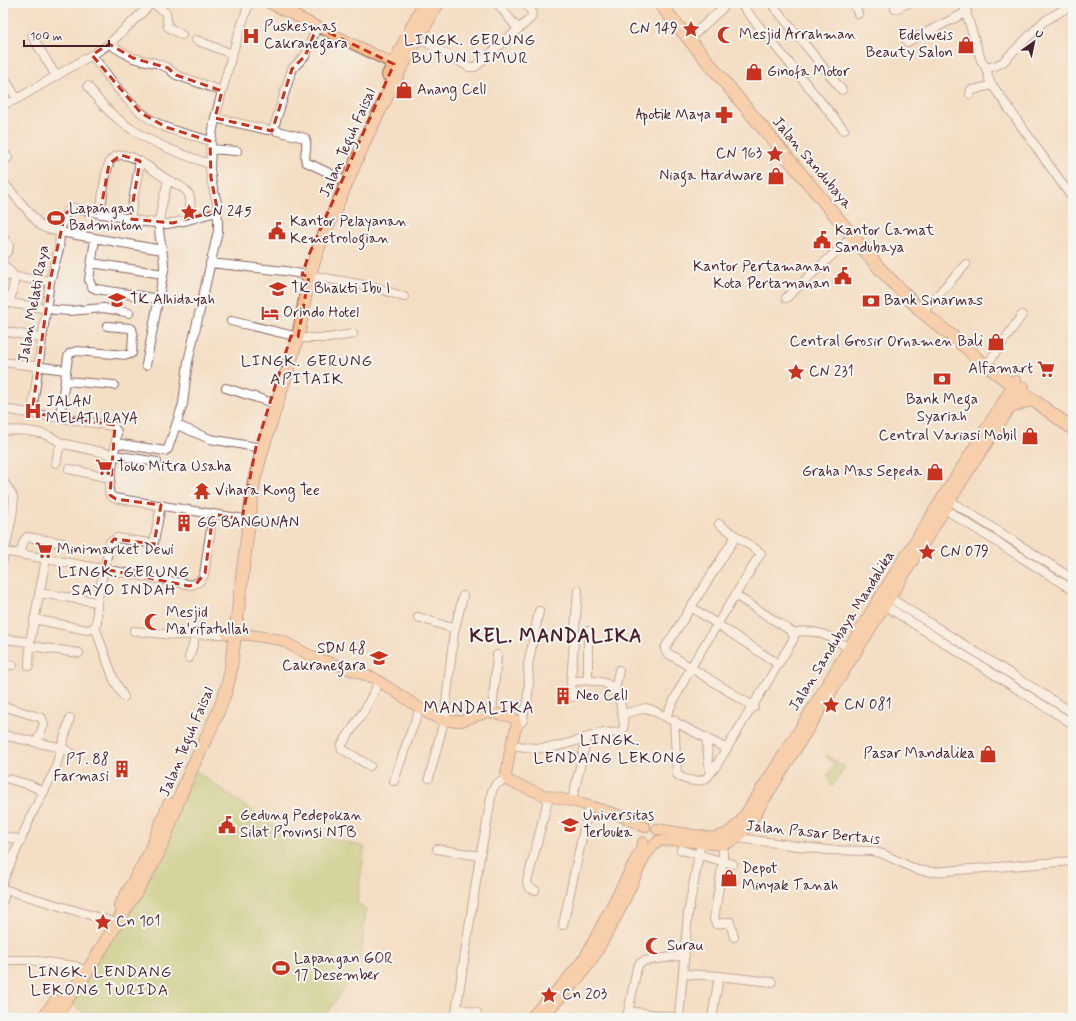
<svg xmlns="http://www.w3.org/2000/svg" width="1076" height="1021" viewBox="0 0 1076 1021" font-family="Mynerve,sans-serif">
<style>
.green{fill:#afc86d;stroke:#7c744c}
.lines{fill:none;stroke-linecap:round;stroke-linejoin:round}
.minor-casing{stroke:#866261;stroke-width:10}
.major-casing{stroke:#866261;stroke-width:12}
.highway-casing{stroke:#866261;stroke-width:14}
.minor{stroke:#fff;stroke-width:8}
.major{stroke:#fabc8b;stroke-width:10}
.highway{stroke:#fabc8b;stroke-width:12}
.marked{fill:none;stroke:#c8321e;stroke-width:3;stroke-dasharray:8 5;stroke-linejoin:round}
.labels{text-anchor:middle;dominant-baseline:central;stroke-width:4;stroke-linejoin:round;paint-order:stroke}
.poi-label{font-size:15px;fill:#4a1f2b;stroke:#f6f6f2;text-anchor:start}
.street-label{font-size:15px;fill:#4a1f2b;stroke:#f6f6f2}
.neighbourhood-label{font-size:16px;letter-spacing:1px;fill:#4a1f2b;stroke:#f6f6f2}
.quarter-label{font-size:17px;letter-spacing:1px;fill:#4a1f2b;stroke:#f6f6f2}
.district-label{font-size:19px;font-weight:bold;letter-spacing:1px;fill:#4a1f2b;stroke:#f6f6f2}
</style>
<rect width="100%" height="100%" fill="#f6f6f2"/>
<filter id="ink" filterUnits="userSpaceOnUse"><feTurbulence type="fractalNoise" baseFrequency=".025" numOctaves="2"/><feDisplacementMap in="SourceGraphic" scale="8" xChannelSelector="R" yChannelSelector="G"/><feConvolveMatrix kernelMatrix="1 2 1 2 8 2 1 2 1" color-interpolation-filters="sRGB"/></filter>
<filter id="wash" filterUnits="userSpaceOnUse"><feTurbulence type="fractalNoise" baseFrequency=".012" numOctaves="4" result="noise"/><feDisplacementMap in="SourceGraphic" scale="16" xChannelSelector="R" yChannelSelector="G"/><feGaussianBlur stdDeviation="0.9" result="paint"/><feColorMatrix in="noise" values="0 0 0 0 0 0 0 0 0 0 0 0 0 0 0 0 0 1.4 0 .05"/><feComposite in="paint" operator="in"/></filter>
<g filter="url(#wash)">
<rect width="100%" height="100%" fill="#f4dfc4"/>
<path class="green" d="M827 755 845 767 832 787 829 782 830 779 827 776 833 767 834 763 826 757Z
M196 771 292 839 299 831 365 847 357 902 366 910 360 965 330 1009 326 1018H92L69 1002Z"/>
</g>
<g filter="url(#ink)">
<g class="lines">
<g class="minor-casing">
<path id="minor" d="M153 3 166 13 168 27 182 35
M497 3 518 29
M740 3 844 130
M771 3 842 90
M854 3 858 14
M963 3 981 60 986 68 990 82 1073 199
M895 9 908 3
M317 27 305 56 292 69 274 127 277 131 305 138C309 146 303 154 306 162L340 178
M32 36 56 76
M418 38 469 67H475L531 18 532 12 525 3
M689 39 728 3
M196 40 232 54
M907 42 967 12
M109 44 133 58 156 63 168 68 176 75 222 91
M92 55C111 79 128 107 155 122 171 132 193 135 211 141
M986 68 995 66 1003 62 1043 22 1073 4
M3 76 17 99
M88 86C117 130 162 148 210 164
M970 94 971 90H973L992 85
M3 105 17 99 100 50 109 44 146 9 151 3
M215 118 268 130 274 129
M210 149 237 151
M3 151 8 158
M3 182 40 225 45 228 60 232 162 250
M100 214C102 203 105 167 111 160 124 144 153 171 165 178 171 182 184 186 188 193 193 200 189 212 188 220
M130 219 140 161
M3 237 9 246 8 251 3 256
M95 239 89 280 92 287 96 289 159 299
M92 263 163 274
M210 263 285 271 375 287 404 297
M3 264 15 277 50 281
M3 277 12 275
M786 298 852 237
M3 302 56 310 70 311 103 308 116 310 129 313
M10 303 15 277
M922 312 966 264
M231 321 303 338H328L353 334
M3 331 42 338
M3 362 66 370
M989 362 1022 315
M146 365 164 270C165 254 158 239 159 223 160 209 165 194 168 180
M65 381 114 385
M226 388 270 402
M3 409 113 426 117 432 109 491 110 495 114 498 250 520
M32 413 50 281 59 249 60 232 64 216 68 211 73 208 145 222 167 224 188 220 212 213 216 209 217 203 212 184 210 169 211 141 215 118 232 54 249 3
M60 417 68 357 70 353 77 351 127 355 132 353 133 333 132 329 130 328 107 326
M177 425 210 439 256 447
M3 431C22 429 47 431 62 444
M116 443 165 451 168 449 183 404 188 362 218 231V221L217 207
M56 463C58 456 57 446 65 444L114 455 157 462
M69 469 110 478
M3 481C6 486 11 491 13 497 16 507 5 546 3 560
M946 498 1073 579
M940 506 1073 590
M736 536 691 607 778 664
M3 551 192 585 200 581 204 575 213 514
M20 553 24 541 27 537 63 543
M39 593 97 602
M885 595 1073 713
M881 603 1073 724
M691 607 665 648 666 652 754 707
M418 617 455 629
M34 619 87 630 94 628 97 623V602L110 542 117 538 149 543 154 542 161 505
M95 627 114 680 124 697
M134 631 174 635 227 634
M792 633C814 627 830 636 849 648
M3 639 30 642
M30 646 79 653
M189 658 194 642V635
M3 664 13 665
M29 666 30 642 46 559
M588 680V631
M615 690 619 670
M572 697 571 681 578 590
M3 706 42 718 44 724 37 742
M492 712 497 655
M626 713 646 708 652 710 727 749
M666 716 691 667 761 553 719 524
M674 720 677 774C682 780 697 783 705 779 709 776 713 770 716 766L793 640 794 636 791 631 735 595
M516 728 523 720 524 711 527 706 529 682 528 665 539 611
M3 735 62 748 73 754
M706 737 710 774
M511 745C522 746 533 749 544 748 564 747 584 737 604 733 609 732 618 734 622 731 625 727 623 717 622 713 618 678 600 680 571 681
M370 766 342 749 341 746 364 711 379 682
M429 778 444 721 454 632 463 596
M9 779 30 785 44 792
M394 781 410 734 420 709
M572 801 587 737
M3 836 20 840
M738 838 827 850 872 851 883 854 917 870 933 872 1073 861
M723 845V861L714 919 716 924 730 922 734 937
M437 849 480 856
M681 850 733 864
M3 881 32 814 55 770 70 718
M3 889 110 921 117 924
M535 890 529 888 527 882 549 796
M3 900 6 890
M563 925 589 806
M3 960H30L75 966 87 972
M683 974 719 976 772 982
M457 1008 477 1013
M628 1011 680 1018
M455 1018 480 856 486 828 492 791 496 784 507 779
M627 1018 637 968 640 963 644 961 685 955
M679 1018 688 914 701 843
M712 1018 719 976"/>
</g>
<g class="major-casing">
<path id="major" d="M269 3 400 67
M227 634 250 635 281 640 311 656 374 678 429 714 444 721H461L488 712 512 717 515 720 517 725 511 745 506 775 508 781 544 795 576 802 619 815 645 827
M657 829 713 838 728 833 740 822 796 735 882 593 1016 381
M658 841 673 840 723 845 738 838 747 828 970 469 1024 387
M530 1018 563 984 585 957 640 851 643 842
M541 1018 580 977 594 957 619 912 645 856 655 844"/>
</g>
<g class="highway-casing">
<path id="highway" d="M659 3 879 268 922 312 969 350 976 358 1073 429
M388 75 424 3
M1011 407 1026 401H1035
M120 906 148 856 169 804
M43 1018 56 1001
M53 1018 87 972 153 864C167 837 175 807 187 779 202 744 222 712 230 675L254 481 263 448 298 337 309 276 320 244 367 136 401 68 438 3"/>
</g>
<use href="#minor" class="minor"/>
<use href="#major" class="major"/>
<use href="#highway" class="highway"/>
</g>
</g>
<path d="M0 0H1076V1021H0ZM317 27 394 64 308 257 302 275 309 276 298 337 291 336 256 447 242 519 213 514 205 573 196 584 189 586 104 569 109 546 114 539 154 544 161 505 116 499 110 495 115 425 32 413 50 281 65 214 73 208 100 214 109 164 121 155 140 161 130 219 173 223 213 212 217 208 211 178 210 141 166 127 141 113 92 55 109 44 133 58 168 68 176 75 222 91 215 118 272 131 292 69 305 56Z" fill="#f4dfc4" fill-opacity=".55" fill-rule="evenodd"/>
<path class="marked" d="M317 27 394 64 308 257 302 275 309 276 298 337 291 336 256 447 242 519 213 514 205 573 196 584 189 586 104 569 109 546 114 539 154 544 161 505 116 499 110 495 115 425 32 413 50 281 65 214 73 208 100 214 109 164 121 155 140 161 130 219 173 223 213 212 217 208 211 178 210 141 166 127 141 113 92 55 109 44 133 58 168 68 176 75 222 91 215 118 272 131 292 69 305 56Z"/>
<defs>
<g id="sight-bare" transform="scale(1.38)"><path d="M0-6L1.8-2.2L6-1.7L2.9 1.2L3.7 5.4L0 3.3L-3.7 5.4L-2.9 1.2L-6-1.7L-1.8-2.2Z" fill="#c8321e" stroke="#f6f6f2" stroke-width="2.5" paint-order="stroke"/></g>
<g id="mosque-bare" transform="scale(1.38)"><path d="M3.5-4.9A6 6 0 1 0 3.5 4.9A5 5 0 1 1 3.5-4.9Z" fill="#c8321e" stroke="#f6f6f2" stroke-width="2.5" paint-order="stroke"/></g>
<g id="hospital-bare" transform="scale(1.38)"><path d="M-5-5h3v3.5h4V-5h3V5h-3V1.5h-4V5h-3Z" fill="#c8321e" stroke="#f6f6f2" stroke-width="2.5" paint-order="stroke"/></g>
<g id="shop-bare" transform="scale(1.38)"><path d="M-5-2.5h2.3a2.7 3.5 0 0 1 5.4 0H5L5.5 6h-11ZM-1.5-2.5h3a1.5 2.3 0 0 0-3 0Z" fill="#c8321e" stroke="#f6f6f2" stroke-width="2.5" paint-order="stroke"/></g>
<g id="pharmacy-bare" transform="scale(1.38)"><path d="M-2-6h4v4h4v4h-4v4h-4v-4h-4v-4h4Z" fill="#c8321e" stroke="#f6f6f2" stroke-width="2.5" paint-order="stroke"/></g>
<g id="stadium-bare" transform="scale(1.38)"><path d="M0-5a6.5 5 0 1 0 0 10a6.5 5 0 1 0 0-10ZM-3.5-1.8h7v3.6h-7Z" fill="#c8321e" stroke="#f6f6f2" stroke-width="2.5" paint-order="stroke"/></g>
<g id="civic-bare" transform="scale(1.38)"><path d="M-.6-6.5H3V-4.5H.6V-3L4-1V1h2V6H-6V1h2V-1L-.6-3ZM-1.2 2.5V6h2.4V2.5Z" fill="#c8321e" stroke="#f6f6f2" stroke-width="2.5" paint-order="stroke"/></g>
<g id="school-bare" transform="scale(1.38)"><path d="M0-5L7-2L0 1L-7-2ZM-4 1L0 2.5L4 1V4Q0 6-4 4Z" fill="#c8321e" stroke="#f6f6f2" stroke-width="2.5" paint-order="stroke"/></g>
<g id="bank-bare" transform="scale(1.38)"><path d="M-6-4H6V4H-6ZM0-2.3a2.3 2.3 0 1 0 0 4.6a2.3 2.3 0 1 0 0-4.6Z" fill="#c8321e" stroke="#f6f6f2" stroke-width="2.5" paint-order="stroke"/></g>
<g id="hotel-bare" transform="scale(1.38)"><path d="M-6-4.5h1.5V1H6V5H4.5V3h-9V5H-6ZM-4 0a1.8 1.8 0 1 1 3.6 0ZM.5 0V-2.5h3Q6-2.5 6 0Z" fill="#c8321e" stroke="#f6f6f2" stroke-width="2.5" paint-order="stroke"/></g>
<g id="supermarket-bare" transform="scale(1.38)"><path d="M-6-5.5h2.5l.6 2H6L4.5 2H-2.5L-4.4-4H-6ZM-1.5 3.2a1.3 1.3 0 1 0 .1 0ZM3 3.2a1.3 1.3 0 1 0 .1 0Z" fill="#c8321e" stroke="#f6f6f2" stroke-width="2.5" paint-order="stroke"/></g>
<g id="temple-bare" transform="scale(1.38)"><path d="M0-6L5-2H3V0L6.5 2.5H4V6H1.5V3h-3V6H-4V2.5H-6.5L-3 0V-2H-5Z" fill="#c8321e" stroke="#f6f6f2" stroke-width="2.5" paint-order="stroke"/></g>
<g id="building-bare" transform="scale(1.38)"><path d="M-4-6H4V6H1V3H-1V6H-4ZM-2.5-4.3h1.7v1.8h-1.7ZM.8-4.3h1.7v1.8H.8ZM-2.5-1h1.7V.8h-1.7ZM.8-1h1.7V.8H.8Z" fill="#c8321e" stroke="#f6f6f2" stroke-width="2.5" paint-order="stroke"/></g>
<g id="university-bare" transform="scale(1.38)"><path d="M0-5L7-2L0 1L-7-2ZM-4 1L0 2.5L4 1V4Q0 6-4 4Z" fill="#c8321e" stroke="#f6f6f2" stroke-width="2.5" paint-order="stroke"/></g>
</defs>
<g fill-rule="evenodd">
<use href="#sight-bare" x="691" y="29"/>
<use href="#mosque-bare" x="726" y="35"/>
<use href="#hospital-bare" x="251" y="36"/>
<use href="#shop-bare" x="966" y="45"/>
<use href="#shop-bare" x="754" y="72"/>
<use href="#shop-bare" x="404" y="90"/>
<use href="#pharmacy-bare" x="724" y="115"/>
<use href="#sight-bare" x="775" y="154"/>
<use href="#shop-bare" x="776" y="176"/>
<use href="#sight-bare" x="189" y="212"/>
<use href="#stadium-bare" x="56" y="218"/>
<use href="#civic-bare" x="277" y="231"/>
<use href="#civic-bare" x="822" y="240"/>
<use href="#civic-bare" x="843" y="276"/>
<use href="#school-bare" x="278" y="289"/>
<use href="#school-bare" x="117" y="300"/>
<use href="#bank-bare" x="871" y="301"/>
<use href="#hotel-bare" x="270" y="313"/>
<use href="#shop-bare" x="996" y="342"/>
<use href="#supermarket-bare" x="1046" y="369"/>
<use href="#sight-bare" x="796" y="372"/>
<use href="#bank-bare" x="942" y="379"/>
<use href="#hospital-bare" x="33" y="411"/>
<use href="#shop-bare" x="1030" y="436"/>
<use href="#supermarket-bare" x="104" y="467"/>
<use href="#shop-bare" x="935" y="472"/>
<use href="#temple-bare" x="202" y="491"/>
<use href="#building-bare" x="184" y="523"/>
<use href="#supermarket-bare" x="44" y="550"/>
<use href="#sight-bare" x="927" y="552"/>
<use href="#mosque-bare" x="153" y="622"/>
<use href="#school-bare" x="379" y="658"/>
<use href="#building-bare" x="563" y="696"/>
<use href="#sight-bare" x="831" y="705"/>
<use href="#shop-bare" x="988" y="754"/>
<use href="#building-bare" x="122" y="769"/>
<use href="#civic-bare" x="227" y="825"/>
<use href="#university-bare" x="570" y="825"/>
<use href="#shop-bare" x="729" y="878"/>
<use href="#sight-bare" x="103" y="922"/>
<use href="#mosque-bare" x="654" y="946"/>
<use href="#stadium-bare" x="281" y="968"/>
<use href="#sight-bare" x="549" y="995"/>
</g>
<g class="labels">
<g class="poi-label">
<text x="264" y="27">Puskesmas<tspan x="264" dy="17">Cakranegara</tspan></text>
<text x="678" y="29" text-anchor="end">CN 149</text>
<text x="739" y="35">Mesjid Arrahman</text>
<text x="953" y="36" text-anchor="end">Edelweis<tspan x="953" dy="17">Beauty Salon</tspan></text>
<text x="767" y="72">Ginofa Motor</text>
<text x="417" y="90">Anang Cell</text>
<text x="711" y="115" text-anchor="end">Apotik Maya</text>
<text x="762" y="154" text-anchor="end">CN 163</text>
<text x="763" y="176" text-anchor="end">Niaga Hardware</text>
<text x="69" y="209">Lapangan<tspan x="69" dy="17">Badminton</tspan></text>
<text x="202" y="212">CN 245</text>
<text x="290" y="222">Kantor Pelayanan<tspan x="290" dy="17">Kemetrologian</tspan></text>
<text x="835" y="231">Kantor Camat<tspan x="835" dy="17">Sandubaya</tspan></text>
<text x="830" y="267" text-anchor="end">Kantor Pertamanan<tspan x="830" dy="17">Kota Pertamanan</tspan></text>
<text x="291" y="289">TK Bhakti Ibu I</text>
<text x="130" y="300">TK Alhidayah</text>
<text x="884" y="301">Bank Sinarmas</text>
<text x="283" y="313">Orindo Hotel</text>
<text x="983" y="342" text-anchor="end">Central Grosir Ornamen Bali</text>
<text x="1033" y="369" text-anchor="end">Alfamart</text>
<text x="809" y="372">CN 231</text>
<text x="942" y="400" text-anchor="middle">Bank Mega<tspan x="942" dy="17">Syariah</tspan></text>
<text x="46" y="402">JALAN<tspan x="46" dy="17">MELATI RAYA</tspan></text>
<text x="1017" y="436" text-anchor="end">Central Variasi Mobil</text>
<text x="117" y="467">Toko Mitra Usaha</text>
<text x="922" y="472" text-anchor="end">Graha Mas Sepeda</text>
<text x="215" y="491">Vihara Kong Tee</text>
<text x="197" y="523">GG BANGUNAN</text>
<text x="57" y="550">Minimarket Dewi</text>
<text x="940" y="552">CN 079</text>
<text x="166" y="613">Mesjid<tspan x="166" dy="17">Ma'rifatullah</tspan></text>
<text x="366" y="649" text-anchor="end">SDN 48<tspan x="366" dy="17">Cakranegara</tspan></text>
<text x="576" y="696">Neo Cell</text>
<text x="844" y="705">CN 081</text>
<text x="975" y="754" text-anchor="end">Pasar Mandalika</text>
<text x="109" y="760" text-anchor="end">PT. 88<tspan x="109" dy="17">Farmasi</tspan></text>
<text x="240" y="816">Gedung Pedepokan<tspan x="240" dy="17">Silat Provinsi NTB</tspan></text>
<text x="583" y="816">Universitas<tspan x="583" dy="17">Terbuka</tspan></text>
<text x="742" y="869">Depot<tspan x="742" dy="17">Minyak Tanah</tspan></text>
<text x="116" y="922">Cn 101</text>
<text x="667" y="946">Surau</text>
<text x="294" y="959">Lapangan GOR<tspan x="294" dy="17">17 Desember</tspan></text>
<text x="562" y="995">Cn 203</text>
</g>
<g class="street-label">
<text transform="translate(348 143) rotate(-66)">Jalan Teguh Faisal</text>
<text transform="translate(812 163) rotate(50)">Jalan Sandubaya</text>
<text transform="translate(34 304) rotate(-80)">Jalan Melati Raya</text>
<text transform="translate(842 631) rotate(-58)">Jalan Sandubaya Mandalika</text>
<text transform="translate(187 742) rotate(-67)">Jalan Teguh Faisal</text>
<text transform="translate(813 833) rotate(6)">Jalan Pasar Bertais</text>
</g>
<g class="neighbourhood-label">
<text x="470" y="40">LINGK. GERUNG<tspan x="470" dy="18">BUTUN TIMUR</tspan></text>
<text x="307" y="361">LINGK. GERUNG<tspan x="307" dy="18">APITAIK</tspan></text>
<text x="124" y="572">LINGK. GERUNG<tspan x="124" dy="18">SAYO INDAH</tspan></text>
<text x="610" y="740">LINGK.<tspan x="610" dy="18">LENDANG LEKONG</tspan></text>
<text x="100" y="972">LINGK. LENDANG<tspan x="100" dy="18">LEKONG TURIDA</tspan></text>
</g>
<g class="quarter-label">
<text x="479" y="708">MANDALIKA</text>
</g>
<g class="district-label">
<text x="556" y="636">KEL. MANDALIKA</text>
</g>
</g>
<rect width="1076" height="1021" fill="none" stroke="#f6f6f2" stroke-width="16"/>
<g transform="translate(1034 42) rotate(33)" stroke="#f6f6f2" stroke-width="3" paint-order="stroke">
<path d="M0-3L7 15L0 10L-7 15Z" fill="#4a1f2b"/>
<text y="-6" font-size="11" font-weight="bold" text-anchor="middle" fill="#4a1f2b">U</text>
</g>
<path d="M24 40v6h85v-6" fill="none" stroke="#4a1f2b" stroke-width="2"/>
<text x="30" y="40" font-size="12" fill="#4a1f2b" stroke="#f6f6f2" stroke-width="3" paint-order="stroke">100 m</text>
</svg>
